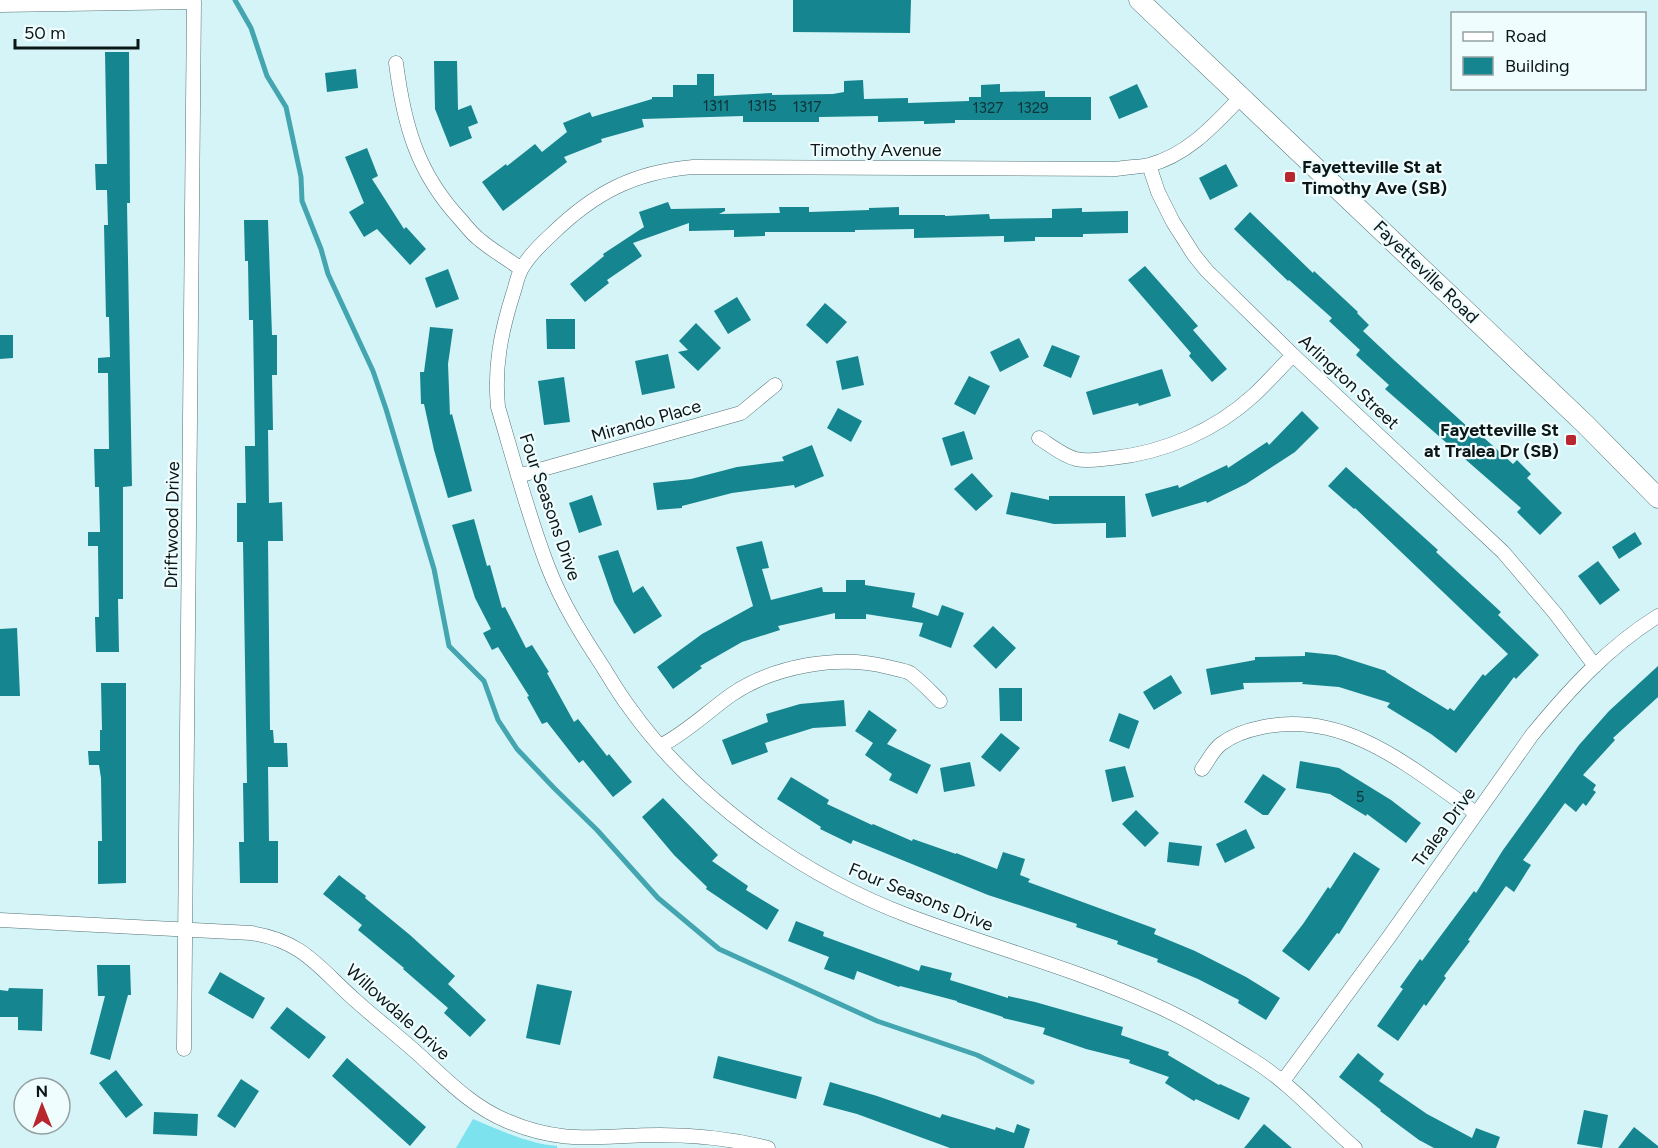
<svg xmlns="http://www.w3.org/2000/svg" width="1658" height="1148" viewBox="0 0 1658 1148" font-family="Figtree,sans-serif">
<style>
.green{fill:#7ce2ed}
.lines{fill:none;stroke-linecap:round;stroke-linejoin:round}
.stream{stroke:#43a5af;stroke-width:5}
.building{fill:#15858f}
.street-casing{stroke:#567276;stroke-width:15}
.secondary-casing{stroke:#567276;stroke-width:21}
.street{stroke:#fff;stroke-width:14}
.secondary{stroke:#fff;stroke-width:20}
.poi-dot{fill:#b7272d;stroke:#f0fdfe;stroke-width:2}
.labels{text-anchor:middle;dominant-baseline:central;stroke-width:4.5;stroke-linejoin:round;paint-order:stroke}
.number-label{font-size:15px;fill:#0e3235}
.street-label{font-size:18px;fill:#0b1617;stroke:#f0fdfe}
.poi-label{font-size:18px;font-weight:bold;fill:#0b1617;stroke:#f0fdfe;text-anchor:start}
</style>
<rect width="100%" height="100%" fill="#d4f4f7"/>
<path class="green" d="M473 1119C499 1130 529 1144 557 1146V1148H456Z"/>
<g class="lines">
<path class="stream" d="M235 0 251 28 267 76 286 107 301 177 302 201 321 249 328 274 373 371 386 409 434 569 449 646 484 681 498 720 517 749 554 788 597 830 658 898 719 949 877 1021 977 1055 1032 1082"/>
</g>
<path class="building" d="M793 0H911L910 33 793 32Z
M105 52H129L130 203H127L132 486 123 487V599H118L119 652H96L95 617H99L98 546H88V532H100L99 487H95L94 449H109L108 373H98V358L110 357 109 317H106L104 225H108L107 190H96L95 164H107Z
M434 61H457L458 110 471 105 478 123 468 127 472 138 450 147 435 109Z
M356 69 358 88 327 92 325 73Z
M697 74H714V96L772 93V95L833 94 844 92V81L863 80 864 99 908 98V103L969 101V97H981V85L1000 84V92L1045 91V97H1091V120H955V123L924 124V121L878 122V116L819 117V122H743V116L642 119 644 127 601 139 602 142 564 157 567 162 503 211 482 182 506 164 507 166 535 144 542 152 567 132 563 123 590 112 592 117 652 99V97H673V85H697Z
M1137 84 1148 107 1119 119 1109 97Z
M367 148 378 176 372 179 404 229 406 227 426 249 410 265 377 229 364 237 349 212 364 203 345 157Z
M1226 164 1238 186 1210 200 1199 178Z
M668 202 671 209 725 208V211L719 214 780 213 779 207H809V212L869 210V208L899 207V215H945V216L989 214 990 219 1052 218V209L1082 208V212L1128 211V233L1083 234V237H1035V241L1004 242V236L914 238V229L855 230V232H765V236L734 237V230L689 231V223L633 243 642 256 607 280 609 283 585 302 570 284 604 256 603 254 644 227 639 212Z
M1250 212 1313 273 1314 271 1358 312 1357 313 1369 325 1363 331 1395 361 1470 429 1472 427 1513 464 1517 460 1531 474 1527 478 1562 513 1540 535 1517 512 1521 508 1385 389 1389 385 1356 355 1360 350 1329 321 1332 318 1289 280 1288 281 1234 229Z
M244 220H268L272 335H277V375H272L273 430H268L269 503 282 502 283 541H268L270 730H273L274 743H287L288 767H268L269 841H278V883H240L239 842H244L243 783H247L243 542H237V503H246L245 446H255L253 320H249L248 261H245Z
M1145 266 1198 326 1193 330 1227 369 1212 382 1189 356 1191 353 1128 280Z
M448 269 459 299 436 308 425 278Z
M737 297 751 320 728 334 714 311Z
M825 303 847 322 827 344 806 325Z
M546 319H575V349H547Z
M696 323 721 348 698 371 678 352 688 350 679 341Z
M430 327 453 329 448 364 450 415 452 414 472 491 448 498 434 450 424 404H421L420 372H424Z
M0 335H13V358L0 359Z
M1019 338 1029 357 1000 372 990 352Z
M1052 345 1080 356 1071 378 1043 366Z
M668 354 675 388 642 395 635 361Z
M858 356 864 385 842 390 836 361Z
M1162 369 1171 396 1139 406 1138 403 1093 415 1086 392Z
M969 376 990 386 975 415 954 404Z
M564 377 570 422 544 425 538 381Z
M838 408 862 421 851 442 827 428Z
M1302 411 1319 428 1295 452 1246 484 1207 503 1206 501 1152 517 1145 494 1178 485 1179 488 1227 465 1228 468 1267 442 1269 445Z
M964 431 973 459 951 466 942 438Z
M812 445 824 476 795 488 794 485 732 493 682 506V508L657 510 653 483 691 479 737 467 784 461 782 457Z
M1346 467 1438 550 1436 552 1501 612 1498 615 1539 655 1516 679 1514 677 1456 753 1431 734 1387 707 1390 703 1339 687 1302 684 1303 682 1243 683 1244 689 1211 695 1206 669 1255 660V657L1305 656V652L1336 655 1386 671V672L1448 710 1450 708 1454 711 1483 674 1485 676 1508 654 1355 508 1354 509 1328 486Z
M972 473 993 496 976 511 954 489Z
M1011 492 1049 500V496H1125L1126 537 1106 538V523L1054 524 1006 514Z
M592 495 602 525 579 533 569 503Z
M474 519 487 566 490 565 502 608 505 607 526 648 532 645 549 672 547 673 574 722 578 719 607 756 609 754 632 782 613 797 583 760 579 763 547 722 542 724 527 697 529 696 498 647 492 650 483 633 491 629 475 598 452 525Z
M1635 532 1642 544 1619 559 1612 547Z
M762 541 769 568 762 569 771 600 822 587 823 592H846V580H865V585L915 593 912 607 938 616 942 605 964 613 951 648 919 636 923 623 866 614V619H835V613L778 626 780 630 742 642 700 666 702 668 673 689 657 667 702 634 753 606 736 547Z
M618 550 633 593 643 586 662 616 634 634 614 602 598 556Z
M1598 561 1620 590 1600 605 1578 576Z
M993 626 1016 648 996 669 973 646Z
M17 628 20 696H0V629Z
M1658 666V697L1613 738 1615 740 1583 775 1596 785 1593 790 1596 792 1586 806 1583 803 1576 812 1565 803 1523 860 1531 865 1514 892 1506 886 1468 940 1470 941 1444 976 1446 978 1426 1006 1424 1004 1398 1041 1377 1026 1403 989 1400 987 1420 959 1422 961 1474 891 1476 893 1503 850 1579 745 1609 711Z
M1171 675 1182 693 1154 710 1143 692Z
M101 683H126V883L98 884V841H102L101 778 99 765H89L88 751H100V730H102Z
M999 688H1022V721H1000Z
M844 700 846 726 813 728 765 743 768 752 732 765 722 740 768 722 766 714 800 704Z
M869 710 897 730 887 744 931 765 917 794 889 780 892 774 865 755 873 743 855 731Z
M1119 713 1139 721 1129 749 1109 741Z
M1001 733 1020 748 1000 772 981 757Z
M1300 761 1339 768 1391 800 1421 823 1406 843 1367 814 1366 816 1330 794 1296 788Z
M970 762 975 786 944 792 940 768Z
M1125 766 1134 797 1112 802 1105 770Z
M1263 774 1286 789 1268 815H1263L1244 802Z
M791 777 829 800 827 804 872 825 873 824 912 841 913 839 956 854V853L997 869 1003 852 1025 859 1020 875 1030 879 1028 882 1156 929 1154 934 1195 951 1246 977 1280 998 1266 1020 1238 1003 1239 1000 1198 979 1157 962 1158 959 1117 944 1118 941 1076 927 1077 924 988 895 853 840 851 844 820 829 821 827 777 799Z
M663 798 718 855 712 861 748 886 746 890 779 910 767 930 706 889 707 887 674 855 642 817Z
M1136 810 1159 833 1145 847 1122 824Z
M1246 829 1255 848 1225 863 1216 844Z
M1169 842 1202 846 1199 866 1167 862Z
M1354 852 1380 869 1339 934 1337 933 1309 971 1282 951 1303 924 1328 887 1330 889Z
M339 875 366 896 365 898 410 935 455 976 448 984 486 1020 470 1037 444 1013 448 1008 403 969 404 968 358 930 362 925 323 894Z
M796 921 824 932 823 936 919 971 921 965 952 973 950 980 1008 998V996L1035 1002 1123 1027 1121 1035 1169 1052 1168 1055 1219 1085 1220 1084 1250 1098 1239 1120 1196 1099 1194 1101 1165 1083 1169 1077 1129 1063 1130 1060 1086 1049 1043 1034 1045 1028 1003 1018V1017L957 1002V1001L900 986 899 987 857 971 854 980 824 969 829 957 788 941Z
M97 965H130L131 995H128L110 1060 90 1054 105 996H98Z
M220 972 265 998 253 1019 208 993Z
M537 984 572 991 560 1045 526 1038Z
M9 988 43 989 42 1031 18 1030V1017H0V990L8 991Z
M287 1007 326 1037 309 1059 270 1028Z
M1358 1053 1384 1074 1379 1081 1427 1114 1472 1138 1476 1128 1500 1137 1496 1148H1434L1419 1140 1380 1111 1381 1110 1339 1077Z
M718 1056 802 1077 796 1099 713 1078Z
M347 1058 426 1127 410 1146 332 1076Z
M116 1070 143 1105 126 1118 99 1083Z
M241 1079 259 1091 235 1128 217 1116Z
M830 1082 877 1096 940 1118 942 1114 995 1130 996 1127 1014 1133 1017 1124 1030 1129 1024 1148H950L857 1114 823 1105Z
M1584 1110 1608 1115 1602 1148 1577 1144Z
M154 1112 198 1114 197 1136 153 1134Z
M1264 1124 1292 1148H1244Z
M1634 1127 1658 1146V1148H1618Z"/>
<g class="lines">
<g class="street-casing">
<path id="street" d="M0 5 194 2 184 1049
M396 63C404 125 417 173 461 220 467 227 473 235 480 240 493 251 508 259 521 269
M1241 97C1215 124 1188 155 1149 165 1139 167 1127 167 1117 169L693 167C634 172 594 193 552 234 541 244 529 256 522 268 517 276 516 286 513 294 501 332 494 367 498 407 514 461 528 515 548 567 562 603 582 635 603 667 611 680 619 694 629 707 695 800 803 876 909 916 991 947 1077 969 1157 1006 1191 1021 1224 1042 1256 1062 1293 1086 1322 1120 1355 1148
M1149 165 1158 192 1173 222 1194 255 1207 271 1293 355 1503 552 1555 613 1595 666
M1039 438C1050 445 1063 456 1076 459 1087 462 1101 459 1112 458 1164 453 1216 430 1254 395 1268 382 1280 368 1293 355
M518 476 741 413 775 385
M660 746C686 733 707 712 731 695 773 666 839 654 888 667 895 669 904 670 910 673 921 681 931 692 940 701
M1202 769C1208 761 1213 750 1221 744 1234 734 1248 730 1263 727 1347 710 1412 769 1476 813
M0 920 251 933C303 941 318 967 355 1000 375 1018 397 1035 417 1053 446 1079 471 1106 507 1121 565 1146 601 1135 660 1135 695 1135 733 1139 768 1148
M1283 1081 1389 937 1532 735C1568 691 1608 647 1658 616"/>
</g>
<g class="secondary-casing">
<path id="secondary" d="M1139 0 1585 424 1658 498"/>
</g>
<use href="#street" class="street"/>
<use href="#secondary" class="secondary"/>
</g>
<g class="poi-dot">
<rect x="1284" y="171" width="12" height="12" rx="3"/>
<rect x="1565" y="434" width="12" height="12" rx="3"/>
</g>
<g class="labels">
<g class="number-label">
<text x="716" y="106">1311</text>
<text x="762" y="106">1315</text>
<text x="807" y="107">1317</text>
<text x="988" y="108">1327</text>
<text x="1033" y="108">1329</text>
<text x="1360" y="797">5</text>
</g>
<g class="street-label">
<text x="876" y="150">Timothy Avenue</text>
<text transform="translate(1426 272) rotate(44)">Fayetteville Road</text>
<text transform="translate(1349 382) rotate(43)">Arlington Street</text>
<text transform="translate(646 421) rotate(-16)">Mirando Place</text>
<text transform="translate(550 507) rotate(71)">Four Seasons Drive</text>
<text transform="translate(172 525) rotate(-89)">Driftwood Drive</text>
<text transform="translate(1444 827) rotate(-54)">Tralea Drive</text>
<text transform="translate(921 897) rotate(22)">Four Seasons Drive</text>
<text transform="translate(398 1012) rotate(42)">Willowdale Drive</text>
</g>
<g class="poi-label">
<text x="1302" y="167">Fayetteville St at<tspan x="1302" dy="21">Timothy Ave (SB)</tspan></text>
<text x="1559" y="430" text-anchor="end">Fayetteville St<tspan x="1559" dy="21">at Tralea Dr (SB)</tspan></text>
</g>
</g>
<rect x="1451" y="12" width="195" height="78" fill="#f0fdfe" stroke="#94a1a2" stroke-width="1.5"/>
<rect x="1463" y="32" width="30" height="9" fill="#ffffff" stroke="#94a1a2" stroke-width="1.5"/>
<text x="1505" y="42" font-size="18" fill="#0b1617">Road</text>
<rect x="1463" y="57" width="30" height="18" fill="#15858f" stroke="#94a1a2" stroke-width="1.5"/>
<text x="1505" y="72" font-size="18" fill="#0b1617">Building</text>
<g transform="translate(42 1106) rotate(359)"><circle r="28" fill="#f0fdfe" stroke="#94a1a2" stroke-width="1.5"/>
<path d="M0-4.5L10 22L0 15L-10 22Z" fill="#b7272d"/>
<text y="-9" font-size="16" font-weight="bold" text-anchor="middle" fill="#0b1617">N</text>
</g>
<path d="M15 39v9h123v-9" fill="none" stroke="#0b1617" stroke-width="3"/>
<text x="24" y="39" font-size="18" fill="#0b1617" stroke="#f0fdfe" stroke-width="4.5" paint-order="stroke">50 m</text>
</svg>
